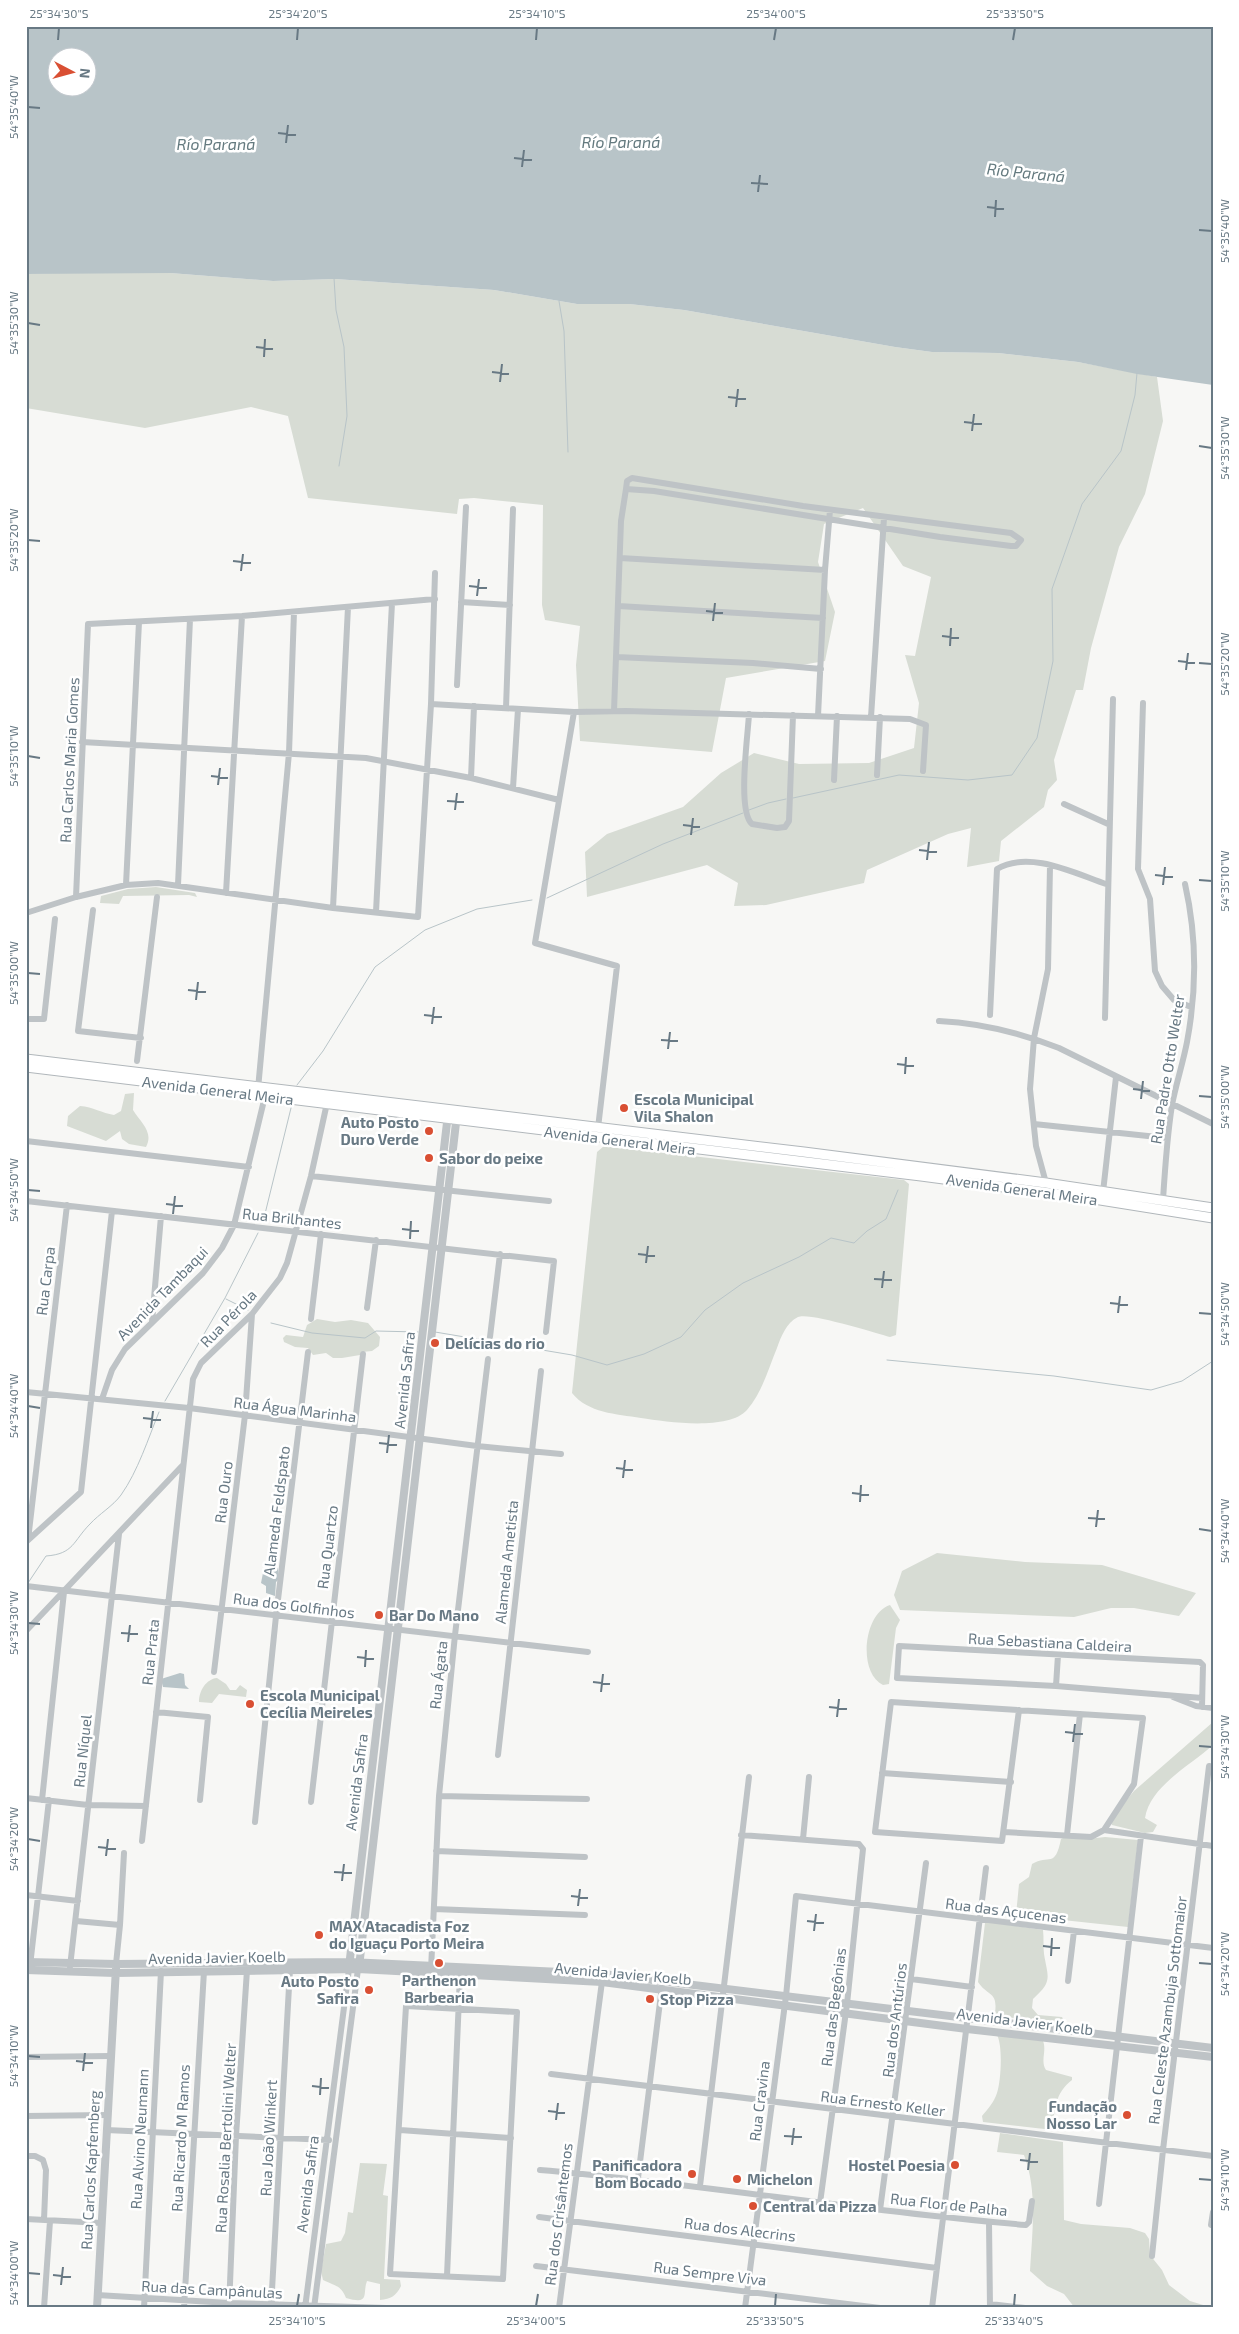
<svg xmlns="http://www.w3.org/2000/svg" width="1239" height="2334" viewBox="0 0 1239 2334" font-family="'Exo 2',sans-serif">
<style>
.green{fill:#d7dcd4}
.water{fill:#b8c4c8;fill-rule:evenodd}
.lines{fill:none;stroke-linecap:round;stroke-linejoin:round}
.stream{stroke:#b8c4c8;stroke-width:1}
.secondary-casing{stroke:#b1b7bb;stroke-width:11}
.minor{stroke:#bec3c6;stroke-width:6}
.tertiary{stroke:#bec3c6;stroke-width:8}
.secondary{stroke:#fff;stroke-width:9}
.ticks{fill:none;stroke:#687984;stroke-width:2}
.poi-dot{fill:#d94f33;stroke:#fff;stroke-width:2}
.labels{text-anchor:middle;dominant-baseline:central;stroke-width:5;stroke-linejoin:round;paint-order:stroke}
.street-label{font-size:15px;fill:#687984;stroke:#fff}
.poi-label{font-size:15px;font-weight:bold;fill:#687984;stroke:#fff;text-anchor:start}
.water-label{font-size:16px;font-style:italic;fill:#647a7f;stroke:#fff}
.neatline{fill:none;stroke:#687984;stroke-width:2}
.ticks-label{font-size:12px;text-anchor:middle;fill:#687984}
</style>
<rect width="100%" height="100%" fill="#f7f7f5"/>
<path class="green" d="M85 272 170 273 273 281 335 279 494 290 577 304H629L684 310 895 347 932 352 998 353 1078 362 1157 377 1163 421 1145 494 1119 547 1091 648 1083 690H1076L1054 760 1057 780 1048 790 1044 807 1001 841 999 861 967 867 971 828 948 834 867 870 864 883 766 905 734 906 738 883 707 865 587 897 585 852 607 834 683 807 721 773 754 753 799 764 869 763 914 748 919 703 905 655 915 656 931 577 903 566 863 508 824 524 818 562 835 612 825 661 726 678 712 752 580 741 576 665 580 626 545 620 542 605 543 505 474 498 459 499 457 514 308 498 288 416 251 407 145 428 26 408V274Z
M156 887 195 893 197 897 189 895 123 896 119 904 100 903 101 896 128 889Z
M134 1093 133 1110C141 1123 154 1132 146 1147L129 1144 122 1139 120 1131 106 1141 67 1126 68 1116 80 1106C93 1107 102 1113 114 1115L121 1111 125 1094Z
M604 1146 904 1180 909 1184 896 1335 890 1337C875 1333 809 1312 798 1317 786 1323 781 1337 777 1348 769 1367 762 1393 747 1410 728 1431 667 1422 641 1418 616 1414 588 1413 572 1393L597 1152Z
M317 1319 335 1322 351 1320 368 1323 380 1337 379 1346 372 1351 362 1352 360 1355 342 1358H333L326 1353 313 1355 308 1348 295 1347 284 1342 283 1338 286 1335 303 1337 307 1325Z
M937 1553 1025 1562 1102 1565 1196 1593 1179 1616 1134 1608H1111L1074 1617 900 1610 894 1595 902 1571Z
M890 1605 900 1620 896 1628 889 1684 883 1685C857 1672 864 1613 890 1605Z
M217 1678 226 1684 230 1690H236L240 1685 247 1690 246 1697 219 1694 212 1703 199 1702C199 1691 206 1679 217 1678Z
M1213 1722V1745C1191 1765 1150 1786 1145 1818L1157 1825 1153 1832 1145 1833 1112 1825 1110 1820 1134 1791Z
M1065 1837 1088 1839 1105 1837 1138 1840 1128 1927 1016 1915 1019 1884 1029 1877 1032 1864C1049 1854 1055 1869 1061 1839Z
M988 1922 1043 1930C1044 1938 1043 1946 1044 1954 1048 1978 1053 1981 1033 1999L1032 2008 1038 2015 1062 2017 1066 2024 997 2016 995 2013C998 1991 988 1997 978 1982L985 1923Z
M997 2035 1043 2041C1047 2051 1040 2061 1046 2070L1072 2077V2080C1055 2093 1054 2110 1053 2130L983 2122 982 2116C988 2109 994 2102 997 2093 1001 2081 1003 2046 997 2035Z
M1000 2133 1063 2142 1064 2220 1081 2224 1130 2228 1145 2233 1149 2239 1150 2255 1162 2270 1169 2285 1190 2301 1213 2308H1075L1064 2294 1047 2286 1030 2271C1032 2232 1038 2192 1024 2155L997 2152Z
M360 2163 387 2164 383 2195 388 2196 384 2279 400 2280 401 2286C396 2296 391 2299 380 2300V2284L367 2281C362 2294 371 2305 346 2298 341 2285 335 2286 323 2280L321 2271 326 2244 341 2241 345 2233 348 2212 353 2213Z"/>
<path class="water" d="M26 26H1213V385L1137 374 1078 362 998 353 932 352 895 347 684 310 629 304H577L494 290 335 279 273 281 170 273 26 274ZM58 58H88V88H58Z
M275 1567 278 1568 279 1579 276 1582 275 1596 266 1593V1586L261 1583 263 1573H269Z
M180 1673 184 1674 185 1685 189 1689 163 1687 161 1679Z"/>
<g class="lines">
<path class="stream" d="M334 278 336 310 344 347 347 416 339 466
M559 301 564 331 568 452
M793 798 899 775 968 780 1012 775 1037 738 1053 661 1052 589 1082 504 1121 451 1135 395 1137 373
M749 810 768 803 786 799
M547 898 663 844 743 813
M297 1085 323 1051 375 967 425 930 477 909 532 900
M263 1222 292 1104
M226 1299 248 1310
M271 1323 312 1333 365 1338 376 1331 418 1332
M435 1332 572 1355 607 1365 644 1354 681 1337 705 1310 743 1283 799 1257 831 1238 854 1243 867 1231 886 1219 898 1190
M887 1360 1054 1376 1151 1390 1182 1381 1213 1361
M165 1401 225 1298 258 1233
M28 1583 46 1556C74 1554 73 1541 90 1524 99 1514 113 1506 121 1495 138 1471 148 1439 159 1412"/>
<g class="secondary-casing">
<path id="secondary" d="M26 1059 804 1152 1046 1183 1213 1208
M26 1067 921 1176 1094 1199 1213 1218"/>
</g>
<path class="minor" d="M632 478 803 506 1011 533 1021 540 1016 546H1011L940 537 654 491 626 489 627 481Z
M620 558 825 570 818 716
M825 570 830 510
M461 602 510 605
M618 606 823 618
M616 657 753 663 821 669
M457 685 466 507
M1143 703 1138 869 1150 899 1155 971 1162 986 1174 1000 1191 1007
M431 704 574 712 626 711 910 719 926 725 923 771
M506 708 513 509
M614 711 621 521 626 489
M574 712 535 943 617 966 598 1128
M749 714C748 735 737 811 752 824L777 828 785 827 789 821 793 715
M871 717 884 518
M82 742 366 758 471 778 559 800
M877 775 880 717
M471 778 474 706
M834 780 837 716
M513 788 518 709
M1064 804 1108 824
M126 885 139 622
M178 885 190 619
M226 893 242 616
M76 897 88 624 242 616 435 599
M333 908 348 607
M93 910 78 1031 141 1038
M376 912 392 603
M26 913 76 897 126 885 158 883 333 908 418 917 431 704 435 573
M990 1015 997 869C1029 850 1074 873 1106 884
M1105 1018 1113 699
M26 1019H44L55 919
M939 1021C980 1023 1021 1033 1059 1048L1213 1124
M137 1061 157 897
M258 1089 289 753 294 612
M1034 1124 1167 1138
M26 1141 249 1167
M311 1176 549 1201
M1046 1183 1036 1146 1030 1089 1034 1038 1048 969 1050 866
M1103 1192 1116 1077
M1163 1200C1165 1168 1167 1137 1172 1105 1176 1084 1183 1063 1187 1042 1197 989 1197 937 1185 884
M26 1201 554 1261 546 1332
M367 1308 376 1240
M311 1319 321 1234
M152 1322 161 1216
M490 1337 500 1254
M26 1392 189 1408 477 1446 561 1454
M102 1399 112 1370 125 1349 203 1273 222 1248 234 1225 266 1092
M28 1540 67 1205
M26 1542 81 1492 112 1211
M26 1586 588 1652
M26 1631 182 1466
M214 1672 245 1415 252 1314
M1056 1686 1058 1655
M268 1694 323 1700
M1173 1697 1196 1706 1213 1708
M1202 1707 1203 1665 1200 1662 899 1646 897 1678 1056 1686 1202 1698
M1019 1710 1002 1841 875 1832 891 1702 1143 1718 1134 1784 1104 1830
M156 1712 208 1717 200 1800
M498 1755 541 1371
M882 1773 1011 1782
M439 1796 587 1799
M26 1798 88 1805 146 1806
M42 1800 64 1592
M311 1802 363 1354
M255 1822 276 1616 308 1352
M1004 1832 1091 1837 1104 1830 1213 1846
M741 1835 859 1844 863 1849 847 2004 820 2203
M1067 1835 1080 1714
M803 1839 809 1777
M142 1841 193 1379 201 1363 252 1314 280 1278 287 1263 311 1176 327 1103
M436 1851 585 1857
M26 1895 78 1901
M434 1909 585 1915
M76 1921 120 1925
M116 1964 120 1925 124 1853
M30 1966 49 1800
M70 1967 119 1534
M431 1970 439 1796 455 1635 488 1359
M911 1979 972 1987
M1068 1981 1074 1931
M406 2006 517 2012 503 2279 390 2274Z
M26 2057 110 2056
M551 2074 1213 2156
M26 2116 107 2115
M106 2130 329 2140
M400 2130 511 2138
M26 2156H35L43 2160 46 2170 44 2220
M540 2170C703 2184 863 2212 1026 2225L1029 2222 1032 2201
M638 2178 662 1986
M700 2186 749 1777
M1099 2204 1141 1836
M880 2210 926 1863
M539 2217 937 2268
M26 2219 102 2223
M989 2222 990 2308
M1211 2225 1213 2212
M1152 2256 1163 2150 1209 1766 1213 1767
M536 2266 880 2308
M447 2276 460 1975
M97 2295 229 2303 386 2308
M990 2304 1025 2308
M44 2308 50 2221
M144 2308 161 1971
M184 2308 204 1971
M229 2308 236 2136 247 1970
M271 2308 290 1969
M305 2308 349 1969
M314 2308 358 1969
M559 2308 603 1974
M745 2308 786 1996 796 1896 1213 1948
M932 2308 986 1868"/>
<path class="tertiary" d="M26 1962 116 1964 349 1962 603 1974 1213 2048
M349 1967 448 1114
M359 1967 457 1114
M26 1970 115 1973 358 1969 602 1982 967 2029 1213 2057
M97 2308 116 1968"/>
<use href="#secondary" class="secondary"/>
</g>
<path class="ticks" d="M58 40 59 28M297 40 298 28M536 40 537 28M774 40 776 28M1013 40 1015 28M28 107 40 108M278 133 296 135M286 143 288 125M514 158 532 160M522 167 524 150M751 183 768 184M758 192 760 175M987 207 1004 209M995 217 996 200M1199 230 1212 231M28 323 40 325M256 347 273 349M264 357 265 339M492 372 509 374M500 382 502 364M728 397 746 399M736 407 738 389M964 422 982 424M972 431 974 414M1199 446 1212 448M28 540 40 541M233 561 251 563M241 571 243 554M469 586 487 588M477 596 479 579M706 611 723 613M713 621 715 603M942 636 959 638M950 646 951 628M1178 661 1195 663M1199 663 1212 664M1186 670 1188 653M28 756 40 758M211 776 228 778M218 785 220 768M447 801 464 802M455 810 457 793M683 825 700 827M691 835 693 818M919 850 937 852M927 860 929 842M1155 875 1173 877M1199 880 1212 881M1163 885 1165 867M28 973 40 974M188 990 206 992M196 1000 198 982M424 1015 442 1017M432 1024 434 1007M661 1040 678 1041M668 1049 670 1032M897 1064 914 1066M905 1074 906 1057M1133 1089 1150 1091M1199 1096 1212 1097M1141 1099 1143 1081M28 1190 40 1191M166 1204 183 1206M173 1214 175 1196M402 1229 419 1231M410 1239 411 1221M638 1254 655 1256M646 1263 648 1246M874 1279 892 1280M882 1288 884 1271M1110 1303 1128 1305M1118 1313 1120 1296M1199 1313 1212 1314M28 1406 40 1408M143 1418 161 1420M151 1428 153 1411M379 1443 397 1445M387 1453 389 1435M616 1468 633 1470M623 1478 625 1460M852 1493 869 1495M860 1502 861 1485M1088 1518 1105 1519M1096 1527 1098 1510M1199 1529 1212 1531M28 1623 40 1624M121 1633 138 1634M128 1642 130 1625M357 1657 374 1659M365 1667 366 1650M593 1682 610 1684M601 1692 603 1674M829 1707 847 1709M837 1717 839 1699M1065 1732 1083 1734M1073 1742 1075 1724M1199 1746 1212 1747M28 1839 40 1841M98 1847 116 1849M106 1856 108 1839M334 1872 352 1873M342 1881 344 1864M571 1896 588 1898M578 1906 580 1889M807 1921 824 1923M814 1931 816 1914M1043 1946 1060 1948M1051 1956 1052 1938M1199 1963 1212 1964M28 2056 40 2057M76 2061 93 2063M83 2071 85 2053M312 2086 329 2088M320 2095 321 2078M548 2111 565 2113M556 2120 558 2103M784 2136 802 2137M792 2145 794 2128M1020 2160 1038 2162M1028 2170 1030 2153M1199 2179 1212 2180M28 2273 40 2274M53 2275 71 2277M61 2285 63 2267M297 2306 299 2294M536 2306 538 2294M775 2306 776 2294M1014 2306 1015 2294"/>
<g class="poi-dot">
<circle cx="624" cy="1108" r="5"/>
<circle cx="429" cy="1131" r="5"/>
<circle cx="429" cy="1158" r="5"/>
<circle cx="435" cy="1343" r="5"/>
<circle cx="379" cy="1615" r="5"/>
<circle cx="250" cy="1704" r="5"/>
<circle cx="319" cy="1935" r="5"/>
<circle cx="439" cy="1963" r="5"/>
<circle cx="369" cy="1990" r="5"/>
<circle cx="650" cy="1999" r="5"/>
<circle cx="1127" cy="2115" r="5"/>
<circle cx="955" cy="2165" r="5"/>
<circle cx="692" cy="2174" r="5"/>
<circle cx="737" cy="2179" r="5"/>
<circle cx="753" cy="2206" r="5"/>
</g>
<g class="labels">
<g class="street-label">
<text transform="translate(69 760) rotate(-87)">Rua Carlos Maria Gomes</text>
<text transform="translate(1167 1069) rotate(-81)">Rua Padre Otto Welter</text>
<text transform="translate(218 1090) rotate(7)">Avenida General Meira</text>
<text transform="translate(620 1140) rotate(7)">Avenida General Meira</text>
<text transform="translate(1022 1189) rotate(8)">Avenida General Meira</text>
<text transform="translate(292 1218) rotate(6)">Rua Brilhantes</text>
<text transform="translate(45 1281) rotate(-83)">Rua Carpa</text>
<text transform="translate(162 1293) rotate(-46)">Avenida Tambaqui</text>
<text transform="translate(228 1318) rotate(-46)">Rua Pérola</text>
<text transform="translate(404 1380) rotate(-84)">Avenida Safira</text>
<text transform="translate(295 1409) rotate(7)">Rua Água Marinha</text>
<text transform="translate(223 1492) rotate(-83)">Rua Ouro</text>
<text transform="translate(276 1511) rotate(-83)">Alameda Feldspato</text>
<text transform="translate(327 1547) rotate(-83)">Rua Quartzo</text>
<text transform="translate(506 1562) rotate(-84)">Alameda Ametista</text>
<text transform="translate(294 1605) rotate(7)">Rua dos Golfinhos</text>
<text transform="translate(1050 1642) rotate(3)">Rua Sebastiana Caldeira</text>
<text transform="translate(150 1652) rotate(-84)">Rua Prata</text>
<text transform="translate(438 1675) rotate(-84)">Rua Ágata</text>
<text transform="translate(82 1751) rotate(-84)">Rua Níquel</text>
<text transform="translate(356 1782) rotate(-83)">Avenida Safira</text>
<text transform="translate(1006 1910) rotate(7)">Rua das Açucenas</text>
<text transform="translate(217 1957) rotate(-1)">Avenida Javier Koelb</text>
<text transform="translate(623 1973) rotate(5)">Avenida Javier Koelb</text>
<text transform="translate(833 2007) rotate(-83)">Rua das Begônias</text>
<text transform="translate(1167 2010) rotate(-83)">Rua Celeste Azambuja Sottomaior</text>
<text transform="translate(894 2020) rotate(-83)">Rua dos Antúrios</text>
<text transform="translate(1025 2021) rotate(7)">Avenida Javier Koelb</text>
<text transform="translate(759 2101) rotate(-83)">Rua Cravina</text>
<text transform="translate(883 2103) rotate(7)">Rua Ernesto Keller</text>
<text transform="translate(180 2138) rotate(-87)">Rua Ricardo M Ramos</text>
<text transform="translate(225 2138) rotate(-87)">Rua Rosalia Bertolini Welter</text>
<text transform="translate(268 2138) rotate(-87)">Rua João Winkert</text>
<text transform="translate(139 2139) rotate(-87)">Rua Alvino Neumann</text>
<text transform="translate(90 2170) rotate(-87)">Rua Carlos Kapfemberg</text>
<text transform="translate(307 2184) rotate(-83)">Avenida Safira</text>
<text transform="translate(949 2204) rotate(6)">Rua Flor de Palha</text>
<text transform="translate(558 2214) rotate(-83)">Rua dos Crisântemos</text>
<text transform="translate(740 2229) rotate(7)">Rua dos Alecrins</text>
<text transform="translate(710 2273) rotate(7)">Rua Sempre Viva</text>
<text transform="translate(212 2289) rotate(3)">Rua das Campânulas</text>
</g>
<g class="poi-label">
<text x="634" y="1099">Escola Municipal<tspan x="634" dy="17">Vila Shalon</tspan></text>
<text x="419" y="1122" text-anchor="end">Auto Posto<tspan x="419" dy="17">Duro Verde</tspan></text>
<text x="439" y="1158">Sabor do peixe</text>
<text x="445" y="1343">Delícias do rio</text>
<text x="389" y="1615">Bar Do Mano</text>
<text x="260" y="1695">Escola Municipal<tspan x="260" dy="17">Cecília Meireles</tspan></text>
<text x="329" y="1926">MAX Atacadista Foz<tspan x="329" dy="17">do Iguaçu Porto Meira</tspan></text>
<text x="439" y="1980" text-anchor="middle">Parthenon<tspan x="439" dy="17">Barbearia</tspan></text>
<text x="359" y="1981" text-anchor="end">Auto Posto<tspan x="359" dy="17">Safira</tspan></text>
<text x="660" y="1999">Stop Pizza</text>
<text x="1117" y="2106" text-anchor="end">Fundação<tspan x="1117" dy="17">Nosso Lar</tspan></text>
<text x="682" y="2165" text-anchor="end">Panificadora<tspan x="682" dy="17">Bom Bocado</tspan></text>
<text x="945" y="2165" text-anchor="end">Hostel Poesia</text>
<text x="747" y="2179">Michelon</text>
<text x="763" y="2206">Central da Pizza</text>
</g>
<g class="water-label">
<text x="621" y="141">Río Paraná</text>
<text x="216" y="143">Río Paraná</text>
<text transform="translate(1026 172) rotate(6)">Río Paraná</text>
</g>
</g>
<rect width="1239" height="2334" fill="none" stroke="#ffffff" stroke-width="55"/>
<g transform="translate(72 72) rotate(96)"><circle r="24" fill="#ffffff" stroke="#c3c9ce"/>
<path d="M0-4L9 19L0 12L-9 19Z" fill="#d94f33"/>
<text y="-8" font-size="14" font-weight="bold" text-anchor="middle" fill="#687984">N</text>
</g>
<rect x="28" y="28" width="1184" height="2278" class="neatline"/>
<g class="ticks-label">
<text x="59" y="18">25°34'30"S</text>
<text x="298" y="18">25°34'20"S</text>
<text x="537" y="18">25°34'10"S</text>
<text x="776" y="18">25°34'00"S</text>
<text x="1015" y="18">25°33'50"S</text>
<text transform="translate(14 107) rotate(-90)" y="4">54°35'40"W</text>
<text transform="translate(1225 231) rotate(-90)" y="4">54°35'40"W</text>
<text transform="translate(14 323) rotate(-90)" y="4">54°35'30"W</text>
<text transform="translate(1225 448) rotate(-90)" y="4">54°35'30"W</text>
<text transform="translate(14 540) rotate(-90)" y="4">54°35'20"W</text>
<text transform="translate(1225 664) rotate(-90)" y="4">54°35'20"W</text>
<text transform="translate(14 756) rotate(-90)" y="4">54°35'10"W</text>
<text transform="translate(1225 881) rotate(-90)" y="4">54°35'10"W</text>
<text transform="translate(14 973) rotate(-90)" y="4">54°35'00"W</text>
<text transform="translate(1225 1097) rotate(-90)" y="4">54°35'00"W</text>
<text transform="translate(14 1190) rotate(-90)" y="4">54°34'50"W</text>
<text transform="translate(1225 1314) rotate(-90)" y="4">54°34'50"W</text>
<text transform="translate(14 1406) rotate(-90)" y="4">54°34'40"W</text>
<text transform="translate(1225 1531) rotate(-90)" y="4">54°34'40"W</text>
<text transform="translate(14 1623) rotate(-90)" y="4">54°34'30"W</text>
<text transform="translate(1225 1747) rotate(-90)" y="4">54°34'30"W</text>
<text transform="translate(14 1839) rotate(-90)" y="4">54°34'20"W</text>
<text transform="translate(1225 1964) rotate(-90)" y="4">54°34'20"W</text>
<text transform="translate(14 2056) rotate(-90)" y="4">54°34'10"W</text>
<text transform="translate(1225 2180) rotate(-90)" y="4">54°34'10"W</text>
<text transform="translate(14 2273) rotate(-90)" y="4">54°34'00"W</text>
<text x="297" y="2325">25°34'10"S</text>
<text x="536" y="2325">25°34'00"S</text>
<text x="775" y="2325">25°33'50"S</text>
<text x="1014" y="2325">25°33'40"S</text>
</g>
</svg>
